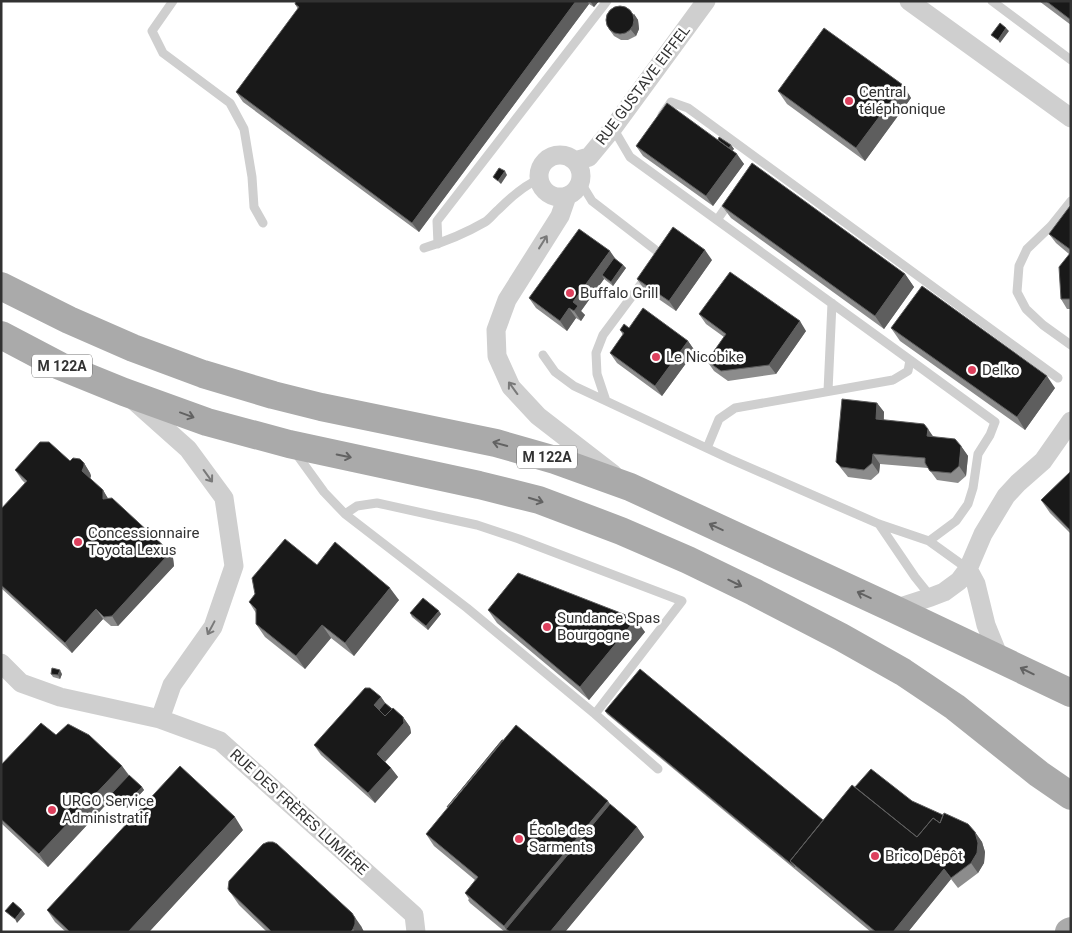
<svg xmlns="http://www.w3.org/2000/svg" width="1072" height="933" viewBox="0 0 1072 933" font-family="Roboto,sans-serif">
<style>
.lines{fill:none;stroke-linecap:round;stroke-linejoin:round}
.service{stroke:#cfcfcf;stroke-width:9}
.minor{stroke:#cfcfcf;stroke-width:19}
.primary{stroke:#aaa;stroke-width:28}
.wall{fill:#8c8c8c}
.shaded-wall{fill:#5e5e5e}
.building{fill:#191919;stroke:#5e5e5e}
.oneway{stroke:#797979}
.oneway2{stroke:#626262}
.poi-dot{fill:#dd405d;stroke:#fff;stroke-width:2}
.labels{text-anchor:middle;dominant-baseline:central;stroke-width:5;stroke-linejoin:round;paint-order:stroke}
.shield{fill:#fff;stroke:#707070;stroke-width:1}
.shield-label{font-size:14px;font-weight:bold;fill:#323232}
.street-label{font-size:15px;fill:#323232;stroke:#fff}
.poi-label{font-size:15px;fill:#323232;stroke:#fff;text-anchor:start}
</style>
<rect width="100%" height="100%" fill="#fff"/>
<g class="lines">
<path class="service" d="M173 1 152 31 163 53 230 103 244 129 252 177 254 207 263 223
M992 1 1071 60
M662 115 671 102 688 108 1058 378
M613 128 630 157 910 360 908 371 893 380 735 408 719 419 707 448
M581 183 592 201 662 255 659 259
M1071 201 1051 226 1027 249 1019 266 1017 292 1026 309 1043 325 1071 345
M717 220 731 200
M438 244 437 221 607 1
M424 248C444 242 466 233 485 222 490 219 494 213 499 209 511 197 523 186 539 179
M543 355 555 372 574 386 730 459 879 524 929 541 968 569
M910 360 995 422 990 435 978 454 973 488 968 504 956 521 929 541
M828 391 832 303
M606 401 597 374 596 353 603 335 647 276
M295 452 324 492 345 514 467 608 595 714 658 769
M345 514 357 506 377 503 477 525 519 539 682 601 595 714
M879 524 915 577 931 597"/>
<path class="minor" d="M909 1 1071 118
M539 176a21 21 0 1 1 42 0a21 21 0 1 1-42 0Z
M575 161 589 157 613 128 706 1
M567 196 560 216 507 300 496 330 497 356 511 387 538 416 613 474
M133 400 188 449 224 498 234 566 213 627 172 685 160 719
M968 569 976 584 986 625 999 657
M894 609 931 597 944 592 959 581 968 569 983 534 1006 496 1018 483 1043 461 1071 421
M1 663 21 683 60 697 160 719 220 741 414 915 416 932"/>
<path class="primary" d="M1 286 69 320 133 348 203 374 273 395 321 407 496 443 555 460 630 487 894 609 1071 693
M1 335 60 366 124 392 207 422 289 444 479 485 539 500 621 531 688 560 754 592 841 637 903 672 955 707 1039 774 1071 796
M1069 932 1071 931"/>
</g>
<path class="wall" d="M296 1H599L594 7 589 4 419 232 243 102 236 92 298 9 295 4Z
M1039 1H1071V25Z
M634 14 638 20 639 29 636 36 628 40H621L614 36 609 29Z
M903 85 911 98 865 161 787 104 778 91Z
M718 140 731 145 734 149 732 150 744 164 713 206 643 156 636 146Z
M722 206 905 274 914 287 884 329 731 218Z
M1071 207V309H1067L1061 299 1069 254 1056 243 1049 234Z
M614 258 623 265 626 268 613 286 604 279 581 311 585 315 581 321 576 318 567 331 536 308 529 298Z
M712 260 676 311 644 289 637 279Z
M699 314 806 331 776 374 728 381 714 371 707 361 724 337 706 324Z
M891 328 1055 388 1025 430 900 341Z
M620 330 688 341 695 351 662 396 617 363 610 353 623 335Z
M877 403 884 412V420L961 446 968 456 966 476 958 483 937 480 928 468 880 464 879 473 871 480 848 477 836 462Z
M70 461 84 463 90 473 91 476 90 479 103 490 108 499 173 558 174 566 118 626H111L103 619 72 653 1 588V509L25 483 22 480 15 470Z
M1071 471V534L1050 513 1041 500Z
M317 565 399 600 354 656 331 638 305 669 265 637 256 624V613L249 602Z
M560 590 615 611H617L618 613 645 632 589 700 497 623 488 610Z
M410 613 441 614 428 630 412 617Z
M51 674H62L60 679 53 677Z
M381 697 385 703 403 717 410 727 411 733 385 762 391 768 398 777 375 803 321 755 314 745Z
M605 711 823 820 855 787 912 801 975 832 982 842 985 852 984 863 978 873 958 888 951 879 908 932H871L607 714Z
M56 735 122 766 129 775 142 787 144 790 127 808 114 796 48 867 1 823V765Z
M610 804 637 827 644 837 565 932H505L470 903 468 900 469 899 465 893 475 880 434 846 426 834Z
M243 830 149 932H66L55 922 47 910Z
M230 892 361 926 364 932H267L239 905Z"/>
<path class="shaded-wall" d="M576 1H587L589 4 419 232 412 223Z
M590 1H599L594 7Z
M634 14 638 20 639 29 636 36 631 30Z
M1006 28 1009 31 1000 43 998 40Z
M903 85 911 98 865 161 856 148Z
M731 145 734 149 730 153 728 150Z
M737 154 744 164 713 206 706 196Z
M505 171 507 175 501 184 498 181Z
M705 250 712 260 676 311 669 301Z
M610 251 617 261 602 275 604 279 581 311 585 315 581 321 574 311 573 302Z
M623 265 626 268 613 286 611 282Z
M905 274 914 287 884 329 875 316Z
M569 308 576 318 567 331 560 321Z
M800 321 806 331 776 374 769 365Z
M688 341 695 351 662 396 655 386Z
M1047 376 1055 388 1025 430 1017 417Z
M877 403 884 412 883 429 876 419Z
M928 429 935 439 927 436Z
M961 446 968 456 966 476 959 466Z
M873 454 880 464 879 473 872 463Z
M84 463 90 473 91 476 89 481 82 471Z
M103 490 109 500 103 499Z
M166 548 173 558 174 566 118 626 112 616Z
M390 588 399 600 354 656 345 643Z
M96 609 103 619 72 653 65 643Z
M439 611 441 614 428 630 426 626Z
M636 619 645 632 589 700 580 687Z
M322 625 331 638 305 669 296 656Z
M60 670 62 674 60 679 58 675Z
M381 697 388 707 381 714 374 705Z
M403 717 410 727 411 733 383 764 377 754Z
M122 766 131 779 112 793 114 796 48 867 39 854Z
M391 768 398 777 375 803 368 793Z
M142 787 144 790 127 808 125 805Z
M608 801 617 814 506 929 504 926Z
M235 817 243 830 149 932H128Z
M637 827 644 837 565 932H550Z
M975 832 982 842 985 852 984 863 978 873 971 863Z
M944 869 951 879 908 932H893Z
M22 910 25 914 17 923 15 919Z
M352 913 361 926 364 932H355L353 929Z"/>
<path class="building" d="M296 1H576L412 223 236 92 299 7 295 4Z
M1046 1H1071V20Z
M606 20a14 14 0 1 1 28 0a14 14 0 1 1-28 0Z
M1000 23 1006 28 998 40 991 35Z
M824 28 903 85 856 148 778 91Z
M667 103 737 154 706 196 636 146Z
M719 137 731 145 729 148 718 140Z
M752 163 905 274 875 316 722 206Z
M499 168 505 171 498 181 493 177Z
M1070 206 1071 207V250L1049 234Z
M673 227 705 250 669 301 637 279Z
M579 229 610 251 573 302 578 306 574 311 569 308 560 321 529 298Z
M1071 252V299H1061L1059 267Z
M614 258 623 265 611 282 602 275Z
M730 272 800 321 769 365 721 371 707 361 726 334 699 314Z
M922 286 1047 376 1017 417 891 328Z
M643 308 688 341 655 386 610 353 624 333 620 330 624 324 629 328Z
M842 399 877 403 876 419 924 424 928 429 927 436 955 439 961 446 959 466 951 473 930 471 925 463V458L873 454 872 463 864 470 841 467 836 462Z
M40 442H49L70 461 73 458 80 459 84 463V466L82 471 103 490V499L112 498 166 548 167 556 112 616 104 617 96 609 65 643 1 585V509L27 481 15 470Z
M1071 471V531L1041 500Z
M285 539 317 565 335 542 390 588 345 643 322 625 296 656 256 624V609L249 602 255 594 252 578Z
M518 573 636 619 580 687 488 610Z
M423 598 439 611 426 626 410 613Z
M52 668 60 670 58 675 51 674Z
M640 669 823 820 790 861 795 867 605 711Z
M365 688H370L381 697 374 705 385 716 393 708 403 717 404 723 377 754 391 768 368 793 314 745Z
M385 703 392 709 385 716 379 710Z
M41 723 56 735 68 724 89 735 122 766 39 854 1 819V765Z
M516 725 608 801 504 926 465 893 478 877 426 834Z
M502 740H503L447 807Z
M180 766 235 817 128 932H70L47 910Z
M871 769 912 801 943 815 940 823 933 818 917 837 855 787Z
M129 775 142 787 125 805 112 793Z
M852 785 917 837 933 818 940 823 944 813 968 824 975 832 978 843 977 853 971 863 951 878 944 869 893 932H876L790 861Z
M610 804 637 827 550 932H510L506 929Z
M268 842H273L277 844 352 913 355 918V924L353 929 350 932H272L230 892 228 889 229 881 263 844Z
M13 902 22 910 15 919 5 911Z"/>
<defs><path id="oneway-shaft" d="M-6 0H5M1.5-3L5.5 0L1.5 3" fill="none" stroke-width="1.6" stroke-linecap="round" stroke-linejoin="round" transform="scale(1.25)"/></defs>
<g class="oneway">
<use href="#oneway-shaft" transform="translate(543 242) rotate(-58)"/>
<use href="#oneway-shaft" transform="translate(513 388) rotate(-126)"/>
<use href="#oneway-shaft" transform="translate(208 476) rotate(54)"/>
<use href="#oneway-shaft" transform="translate(211 628) rotate(118)"/>
</g>
<g class="oneway2">
<use href="#oneway-shaft" transform="translate(187 415) rotate(20)"/>
<use href="#oneway-shaft" transform="translate(500 444) rotate(-165)"/>
<use href="#oneway-shaft" transform="translate(344 456) rotate(12)"/>
<use href="#oneway-shaft" transform="translate(536 500) rotate(17)"/>
<use href="#oneway-shaft" transform="translate(716 527) rotate(-155)"/>
<use href="#oneway-shaft" transform="translate(735 583) rotate(26)"/>
<use href="#oneway-shaft" transform="translate(864 595) rotate(-155)"/>
<use href="#oneway-shaft" transform="translate(1027 671) rotate(-154)"/>
</g>
<g class="poi-dot">
<circle cx="849" cy="101" r="5"/>
<circle cx="570" cy="293" r="5"/>
<circle cx="656" cy="357" r="5"/>
<circle cx="972" cy="370" r="5"/>
<circle cx="78" cy="542" r="5"/>
<circle cx="547" cy="627" r="5"/>
<circle cx="52" cy="810" r="5"/>
<circle cx="519" cy="839" r="5"/>
<circle cx="875" cy="856" r="5"/>
</g>
<g class="labels">
<g class="shield">
<rect x="32" y="354.5" width="60" height="23" rx="4"/>
<rect x="517" y="445.5" width="60" height="23" rx="4"/>
</g>
<g class="shield-label">
<text x="62" y="366">M 122A</text>
<text x="547" y="457">M 122A</text>
</g>
<g class="street-label">
<text transform="translate(643 85) rotate(-53)">RUE GUSTAVE EIFFEL</text>
<text transform="translate(299 812) rotate(42)">RUE DES FRÈRES LUMIÈRE</text>
</g>
<g class="poi-label">
<text x="859" y="92">Central<tspan x="859" dy="17">téléphonique</tspan></text>
<text x="580" y="293">Buffalo Grill</text>
<text x="666" y="357">Le Nicobike</text>
<text x="982" y="370">Delko</text>
<text x="88" y="533">Concessionnaire<tspan x="88" dy="17">Toyota Lexus</tspan></text>
<text x="557" y="618">Sundance Spas<tspan x="557" dy="17">Bourgogne</tspan></text>
<text x="62" y="801">URGO Service<tspan x="62" dy="17">Administratif</tspan></text>
<text x="529" y="830">École des<tspan x="529" dy="17">Sarments</tspan></text>
<text x="885" y="856">Brico Dépôt</text>
</g>
</g>
<rect width="1072" height="933" fill="none" stroke="#323232" stroke-width="5"/>
</svg>
